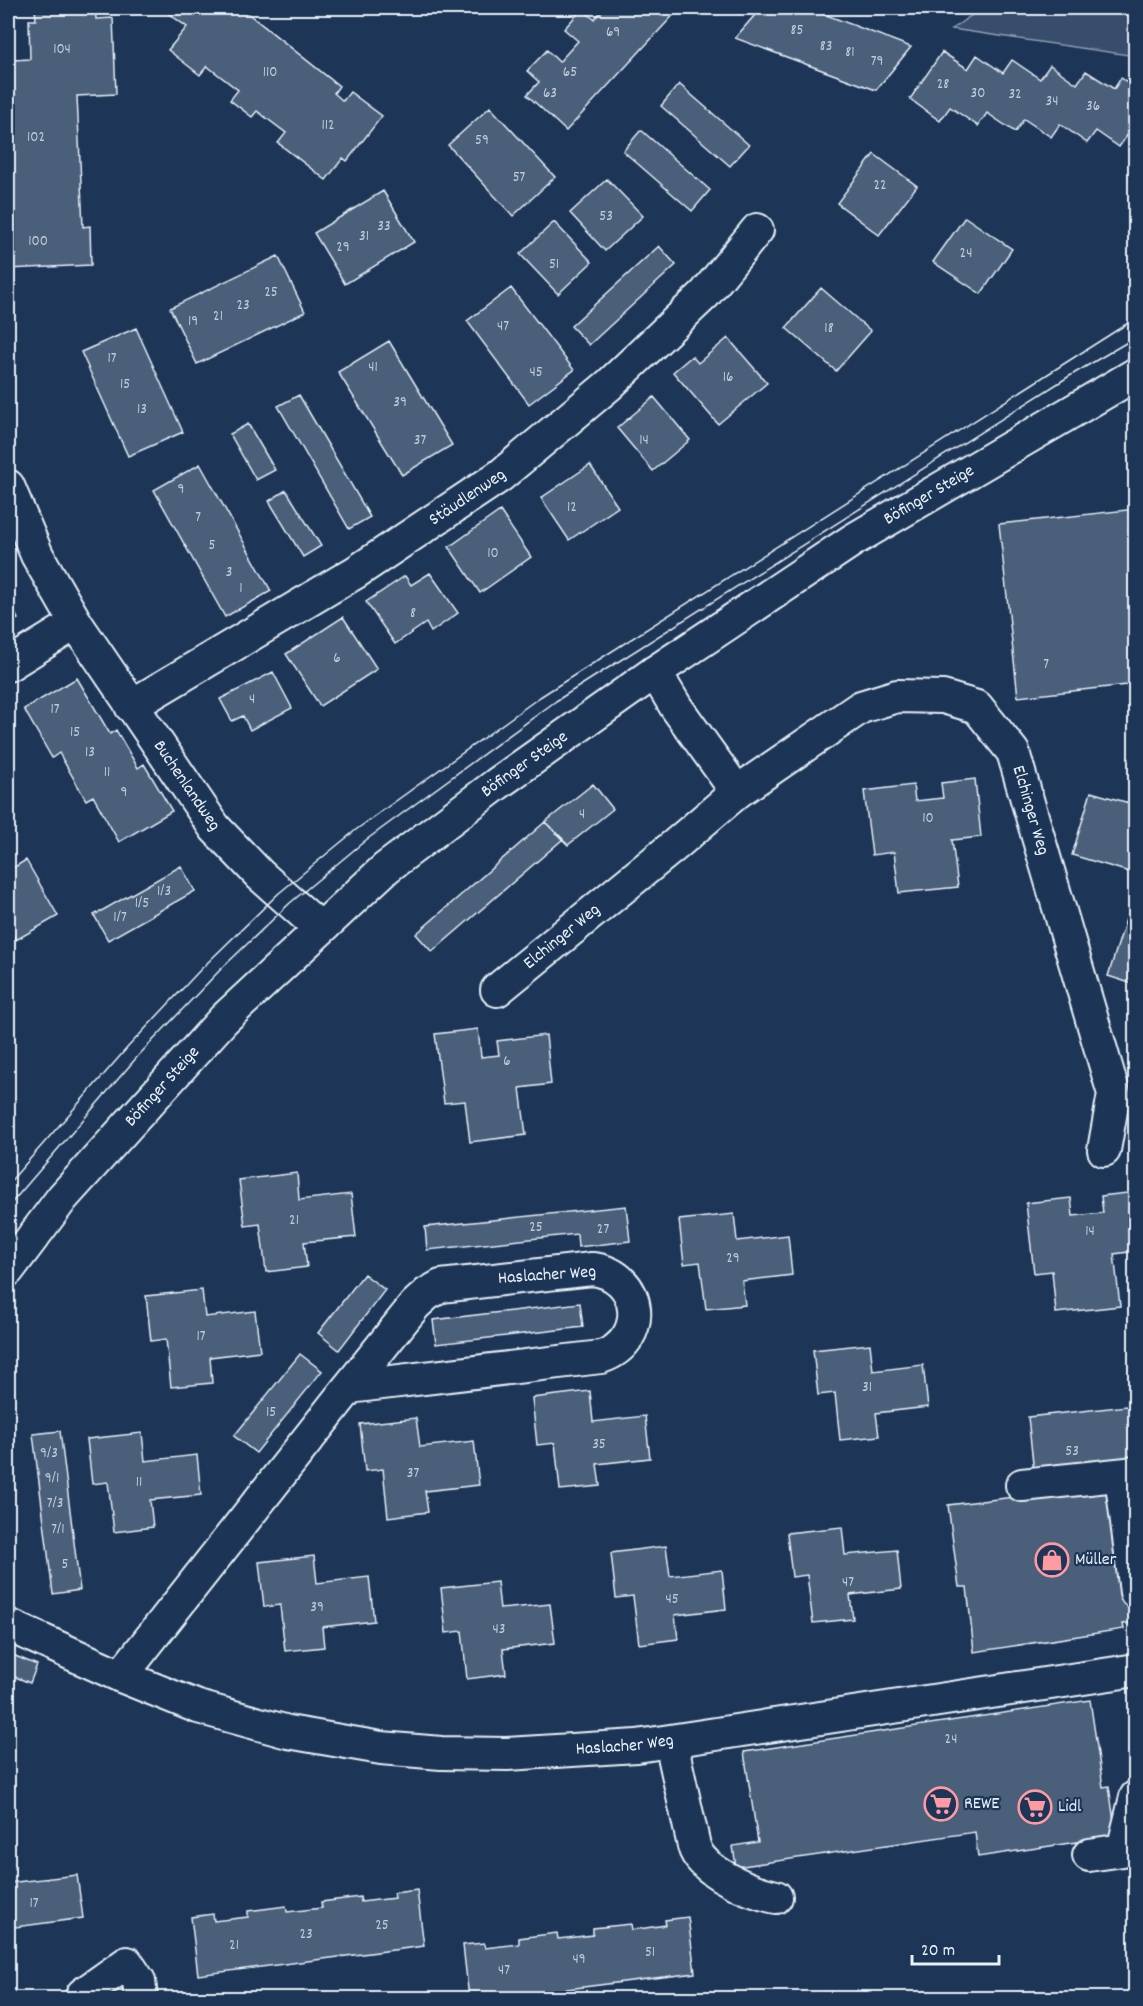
<svg xmlns="http://www.w3.org/2000/svg" width="1143" height="2006" viewBox="0 0 1143 2006" font-family="Dekko,sans-serif">
<style>
.green{fill:#374d6c;stroke:#909fb2;stroke-width:1.5}
.building{fill:#495e7a;stroke:#e8f1f8;stroke-width:1.5}
.lines{fill:none;stroke-linecap:round;stroke-linejoin:round}
.minor-casing{stroke:#e8f1f8;stroke-width:36}
.minor{stroke:#1d3557;stroke-width:32}
.tram{stroke:#e8f1f8;stroke-width:1.5}
.labels{text-anchor:middle;dominant-baseline:central;stroke-width:4.5;stroke-linejoin:round;paint-order:stroke}
.number-label{font-size:15px;fill:#c0ccd8}
.street-label{font-size:18px;fill:#e8f1f8;stroke:#1d3557}
.poi-label{font-size:18px;fill:#e8f1f8;stroke:#1d3557;text-anchor:start}
</style>
<rect width="100%" height="100%" fill="#1d3557"/>
<filter id="ink" filterUnits="userSpaceOnUse"><feTurbulence type="fractalNoise" baseFrequency=".0167" numOctaves="2"/><feDisplacementMap in="SourceGraphic" scale="12" xChannelSelector="R" yChannelSelector="G"/><feConvolveMatrix kernelMatrix="1 2 1 2 8 2 1 2 1" color-interpolation-filters="sRGB"/></filter>
<g filter="url(#ink)">
<path class="green" d="M982 8H1135V56L952 29Z"/>
<path class="building" d="M95 8 96 19 113 18 116 94 77 96 83 227 90 226 91 265 8 269V103H15L13 60 30 59 29 20H36L35 9Z
M168 8H241L339 86 334 93 343 101 350 92 382 116 347 161 343 158 326 180 278 143 286 133 257 111 252 117 230 100 238 90 207 66 200 75 168 50 187 27 165 11Z
M605 8H680L566 131 527 95 539 82 527 71 547 50 559 62 578 41 564 29 582 9 594 19Z
M761 8H808L911 47 876 90 735 38Z
M942 52 968 69 977 55 1003 73 1012 60 1040 79 1050 65 1077 84 1086 71 1114 89 1121 78 1136 88V123L1119 147 1096 131 1087 143 1060 124 1051 137 1024 119 1015 132 987 113 978 126 950 107 940 121 910 99Z
M679 84 749 145 730 166 661 106Z
M490 107 555 177 513 216 448 145Z
M641 130 710 190 692 211 623 151Z
M874 154 917 186 879 235 837 203Z
M607 179 643 216 605 251 570 213Z
M383 191 414 242 345 284 314 233Z
M965 217 1012 249 981 294 933 262Z
M554 222 592 262 558 294 520 254Z
M659 246 676 265 589 345 571 326Z
M278 256 305 312 197 364 170 308Z
M511 288 574 370 529 404 467 321Z
M821 288 871 331 836 371 786 328Z
M136 328 183 432 128 456 81 352Z
M728 338 767 383 718 424 673 372 692 356 698 363Z
M389 341 452 445 402 475 338 372Z
M299 395 370 517 349 529 278 406Z
M654 397 690 440 653 471 617 428Z
M248 424 275 470 256 480 230 434Z
M200 464 271 591 225 617 154 490Z
M590 465 618 507 569 540 541 498Z
M286 490 321 546 303 557 269 501Z
M1136 509V684L1018 697 999 524Z
M500 511 531 557 480 593 449 547Z
M430 573 458 613 431 632 426 623 395 644 366 602 405 576 411 585Z
M11 605 18 619 8 624V607Z
M343 617 377 669 320 706 286 654Z
M273 672 292 708 250 730 243 716 232 721 220 699Z
M77 678 110 734 116 730 138 768 144 764 172 811 119 842 93 796 86 800 59 753 52 758 24 709Z
M975 779 981 837 952 840 958 887 899 893 894 852 872 855 864 791 913 785 915 801 943 798 941 783Z
M593 784 613 809 568 845 545 822Z
M1091 792 1136 805V874L1072 855Z
M545 822 563 839 432 952 416 934Z
M26 860 58 916 16 940 8 927V871Z
M181 866 195 891 108 940 94 915Z
M1127 916 1136 918V985L1108 976Z
M478 1029 481 1057 499 1055 497 1041 546 1035 551 1084 520 1088 526 1135 470 1142 465 1101 444 1103 435 1034Z
M297 1173 299 1200 351 1194 356 1237 304 1242 307 1267 266 1272 260 1224 245 1226 239 1180Z
M1136 1192V1251L1114 1254 1120 1306 1056 1313 1052 1271 1034 1273 1026 1203 1071 1198 1073 1216 1103 1213 1101 1196Z
M626 1206 630 1241 578 1247 577 1234 427 1250 425 1227Z
M734 1214 737 1241 788 1235 792 1275 742 1281 745 1305 706 1309 700 1262 684 1264 679 1220Z
M364 1274 385 1290 339 1350 318 1333Z
M202 1290 205 1317 255 1311 260 1351 210 1357 212 1383 171 1387 166 1339 151 1341 146 1296Z
M580 1303 583 1327 436 1344 433 1320Z
M870 1344 873 1371 923 1365 928 1407 876 1413 879 1436 840 1440 835 1393 818 1395 813 1350Z
M300 1354 322 1371 256 1453 234 1436Z
M590 1391 593 1422 645 1416 650 1458 597 1464 600 1486 560 1490 555 1443 537 1445 532 1398Z
M1136 1405V1462L1034 1472 1028 1417Z
M416 1418 420 1447 474 1441 479 1485 425 1491 428 1512 388 1517 383 1469 365 1471 360 1424Z
M60 1431 80 1590 53 1594 33 1434Z
M142 1433 145 1461 197 1455 201 1495 150 1500 153 1527 114 1532 108 1482 92 1484 87 1439Z
M1116 1485 1132 1623 1123 1624 1124 1629 974 1652 967 1587H959L948 1505Z
M8 1508 14 1562 8 1563Z
M842 1527 845 1555 897 1550 901 1589 850 1595 853 1619 813 1623 807 1575 792 1577 787 1533Z
M666 1546 670 1576 722 1570 726 1609 675 1615 678 1639 639 1644 633 1596 616 1598 611 1553Z
M314 1556 317 1583 369 1577 374 1621 322 1627 324 1647 285 1651 280 1605 264 1607 259 1562Z
M497 1582 500 1609 550 1604 555 1643 503 1649 506 1674 467 1679 462 1631 446 1633 441 1588Z
M8 1653 37 1665 30 1683 8 1674Z
M1090 1700 1103 1787 1109 1786 1116 1836 978 1857 975 1832 736 1867 733 1846 758 1842 744 1752Z
M77 1875 83 1918 8 1928V1883Z
M417 1890 424 1946 198 1975 191 1917 213 1914 214 1921 248 1917V1911L286 1906 287 1912 322 1908 321 1902 360 1897 361 1902 395 1898 394 1893Z
M688 1917 695 1973 495 1998H469L463 1945 484 1943 485 1948 519 1944V1938L557 1933 558 1939 593 1935V1928L631 1924 632 1930 666 1925 665 1920Z"/>
<g class="lines">
<g class="minor-casing">
<g id="minor">
<path id="s1" d="M8 486 37 555 76 623 215 828 260 875 320 928"/>
<path d="M8 665 76 623"/>
<path id="s2" d="M131 706 356 572 500 476 609 385 705 294 757 230"/>
<path id="s3" d="M737 792 861 707 897 696 943 697 977 707 1013 752 1114 1094 1104 1150"/>
<path id="s4" d="M497 990 675 845 737 792 676 707 655 672"/>
<path id="s5" d="M8 1270 63 1197 224 1019 386 868 497 784 655 672 853 540 1136 374"/>
<path d="M1121 1475 1136 1592"/>
<path d="M1022 1485 1136 1473"/>
<path id="s6" d="M8 1625 121 1676 198 1707 288 1732 381 1748 441 1753 507 1754 637 1746 1136 1670"/>
<path d="M121 1676 349 1387 601 1357C650 1341 643 1274 592 1269L441 1286 427 1294 415 1305 349 1387"/>
<path d="M671 1742 694 1846C701 1872 752 1892 776 1897"/>
<path d="M1089 1855 1123 1850 1136 1797"/>
<path d="M81 1998 83 1994 127 1963 139 1981 141 1998"/>
</g>
</g>
<use href="#minor" class="minor"/>
<path class="tram" d="M8 1184 128 1047 202 968 279 893 357 829 540 697 1136 318
M8 1207 138 1056 221 969 290 903 366 840 556 701 1068 377 1136 337"/>
</g>
</g>
<defs>
<g id="shop-ring" transform="scale(1.725)"><circle r="9.5" fill="#1d3557" stroke="#ff9aa2" stroke-width="1.5"/><path d="M-5-2.5h2.3a2.7 3.5 0 0 1 5.4 0H5L5.5 6h-11ZM-1.5-2.5h3a1.5 2.3 0 0 0-3 0Z" fill="#ff9aa2"/></g>
<g id="supermarket-ring" transform="scale(1.725)"><circle r="9.5" fill="#1d3557" stroke="#ff9aa2" stroke-width="1.5"/><path d="M-6-5.5h2.5l.6 2H6L4.5 2H-2.5L-4.4-4H-6ZM-1.5 3.2a1.3 1.3 0 1 0 .1 0ZM3 3.2a1.3 1.3 0 1 0 .1 0Z" fill="#ff9aa2"/></g>
</defs>
<g fill-rule="evenodd">
<use href="#shop-ring" x="1052" y="1560"/>
<use href="#supermarket-ring" x="941" y="1804"/>
<use href="#supermarket-ring" x="1035" y="1807"/>
</g>
<g class="labels">
<g class="number-label">
<text x="797" y="31">85</text>
<text x="613" y="33">69</text>
<text x="826" y="47">83</text>
<text x="62" y="50">104</text>
<text x="850" y="53">81</text>
<text x="877" y="62">79</text>
<text x="270" y="73">110</text>
<text x="570" y="73">65</text>
<text x="943" y="85">28</text>
<text x="550" y="94">63</text>
<text x="978" y="94">30</text>
<text x="1015" y="95">32</text>
<text x="1052" y="102">34</text>
<text x="1093" y="107">36</text>
<text x="328" y="126">112</text>
<text x="36" y="138">102</text>
<text x="482" y="141">59</text>
<text x="519" y="178">57</text>
<text x="880" y="186">22</text>
<text x="606" y="217">53</text>
<text x="384" y="227">33</text>
<text x="364" y="237">31</text>
<text x="38" y="242">100</text>
<text x="343" y="248">29</text>
<text x="966" y="254">24</text>
<text x="554" y="265">51</text>
<text x="271" y="293">25</text>
<text x="243" y="306">23</text>
<text x="218" y="317">21</text>
<text x="193" y="322">19</text>
<text x="503" y="327">47</text>
<text x="829" y="329">18</text>
<text x="112" y="359">17</text>
<text x="373" y="368">41</text>
<text x="536" y="373">45</text>
<text x="728" y="378">16</text>
<text x="125" y="385">15</text>
<text x="400" y="403">39</text>
<text x="142" y="410">13</text>
<text x="420" y="441">37</text>
<text x="644" y="441">14</text>
<text x="181" y="490">9</text>
<text x="572" y="508">12</text>
<text x="198" y="518">7</text>
<text x="212" y="546">5</text>
<text x="493" y="554">10</text>
<text x="229" y="573">3</text>
<text x="241" y="589">1</text>
<text x="413" y="614">8</text>
<text x="337" y="659">6</text>
<text x="1046" y="665">7</text>
<text x="252" y="700">4</text>
<text x="55" y="710">17</text>
<text x="75" y="733">15</text>
<text x="90" y="753">13</text>
<text x="107" y="773">11</text>
<text x="124" y="793">9</text>
<text x="582" y="815">4</text>
<text x="928" y="819">10</text>
<text x="164" y="892">1/3</text>
<text x="142" y="904">1/5</text>
<text x="120" y="918">1/7</text>
<text x="507" y="1062">6</text>
<text x="294" y="1221">21</text>
<text x="536" y="1228">25</text>
<text x="603" y="1230">27</text>
<text x="1090" y="1232">14</text>
<text x="733" y="1259">29</text>
<text x="201" y="1337">17</text>
<text x="867" y="1388">31</text>
<text x="271" y="1413">15</text>
<text x="599" y="1445">35</text>
<text x="1072" y="1452">53</text>
<text x="49" y="1454">9/3</text>
<text x="413" y="1474">37</text>
<text x="52" y="1479">9/1</text>
<text x="139" y="1483">11</text>
<text x="55" y="1504">7/3</text>
<text x="58" y="1530">7/1</text>
<text x="65" y="1565">5</text>
<text x="848" y="1583">47</text>
<text x="672" y="1600">45</text>
<text x="317" y="1608">39</text>
<text x="499" y="1630">43</text>
<text x="951" y="1740">24</text>
<text x="34" y="1904">17</text>
<text x="382" y="1926">25</text>
<text x="306" y="1935">23</text>
<text x="234" y="1946">21</text>
<text x="650" y="1953">51</text>
<text x="579" y="1960">49</text>
<text x="504" y="1971">47</text>
</g>
<g class="street-label">
<text stroke="none"><textPath href="#s5" startOffset="1212">Böfinger Steige</textPath></text>
<text stroke="none"><textPath href="#s2" startOffset="396">Stäudlenweg</textPath></text>
<text stroke="none"><textPath href="#s5" startOffset="726">Böfinger Steige</textPath></text>
<text stroke="none"><textPath href="#s1" startOffset="350">Buchenlandweg</textPath></text>
<text stroke="none"><textPath href="#s3" startOffset="388">Elchinger Weg</textPath></text>
<text stroke="none"><textPath href="#s4" startOffset="84">Elchinger Weg</textPath></text>
<text stroke="none"><textPath href="#s5" startOffset="240">Böfinger Steige</textPath></text>
<text transform="translate(547 1276) rotate(-4)">Haslacher Weg</text>
<text stroke="none"><textPath href="#s6" startOffset="639">Haslacher Weg</textPath></text>
</g>
<g class="poi-label">
<text x="1075" y="1560">Müller</text>
<text x="964" y="1804">REWE</text>
<text x="1058" y="1807">Lidl</text>
</g>
</g>
<rect width="1143" height="2006" fill="none" stroke="#1d3557" stroke-width="30"/>
<rect x="15" y="15" width="1113" height="1976" fill="none" stroke="#e8f1f8" stroke-width="2" filter="url(#ink)"/>
<path d="M912 1955v9h87v-9" fill="none" stroke="#e8f1f8" stroke-width="3"/>
<text x="921" y="1955" font-size="18" fill="#e8f1f8" stroke="#1d3557" stroke-width="4.5" paint-order="stroke">20 m</text>
</svg>
